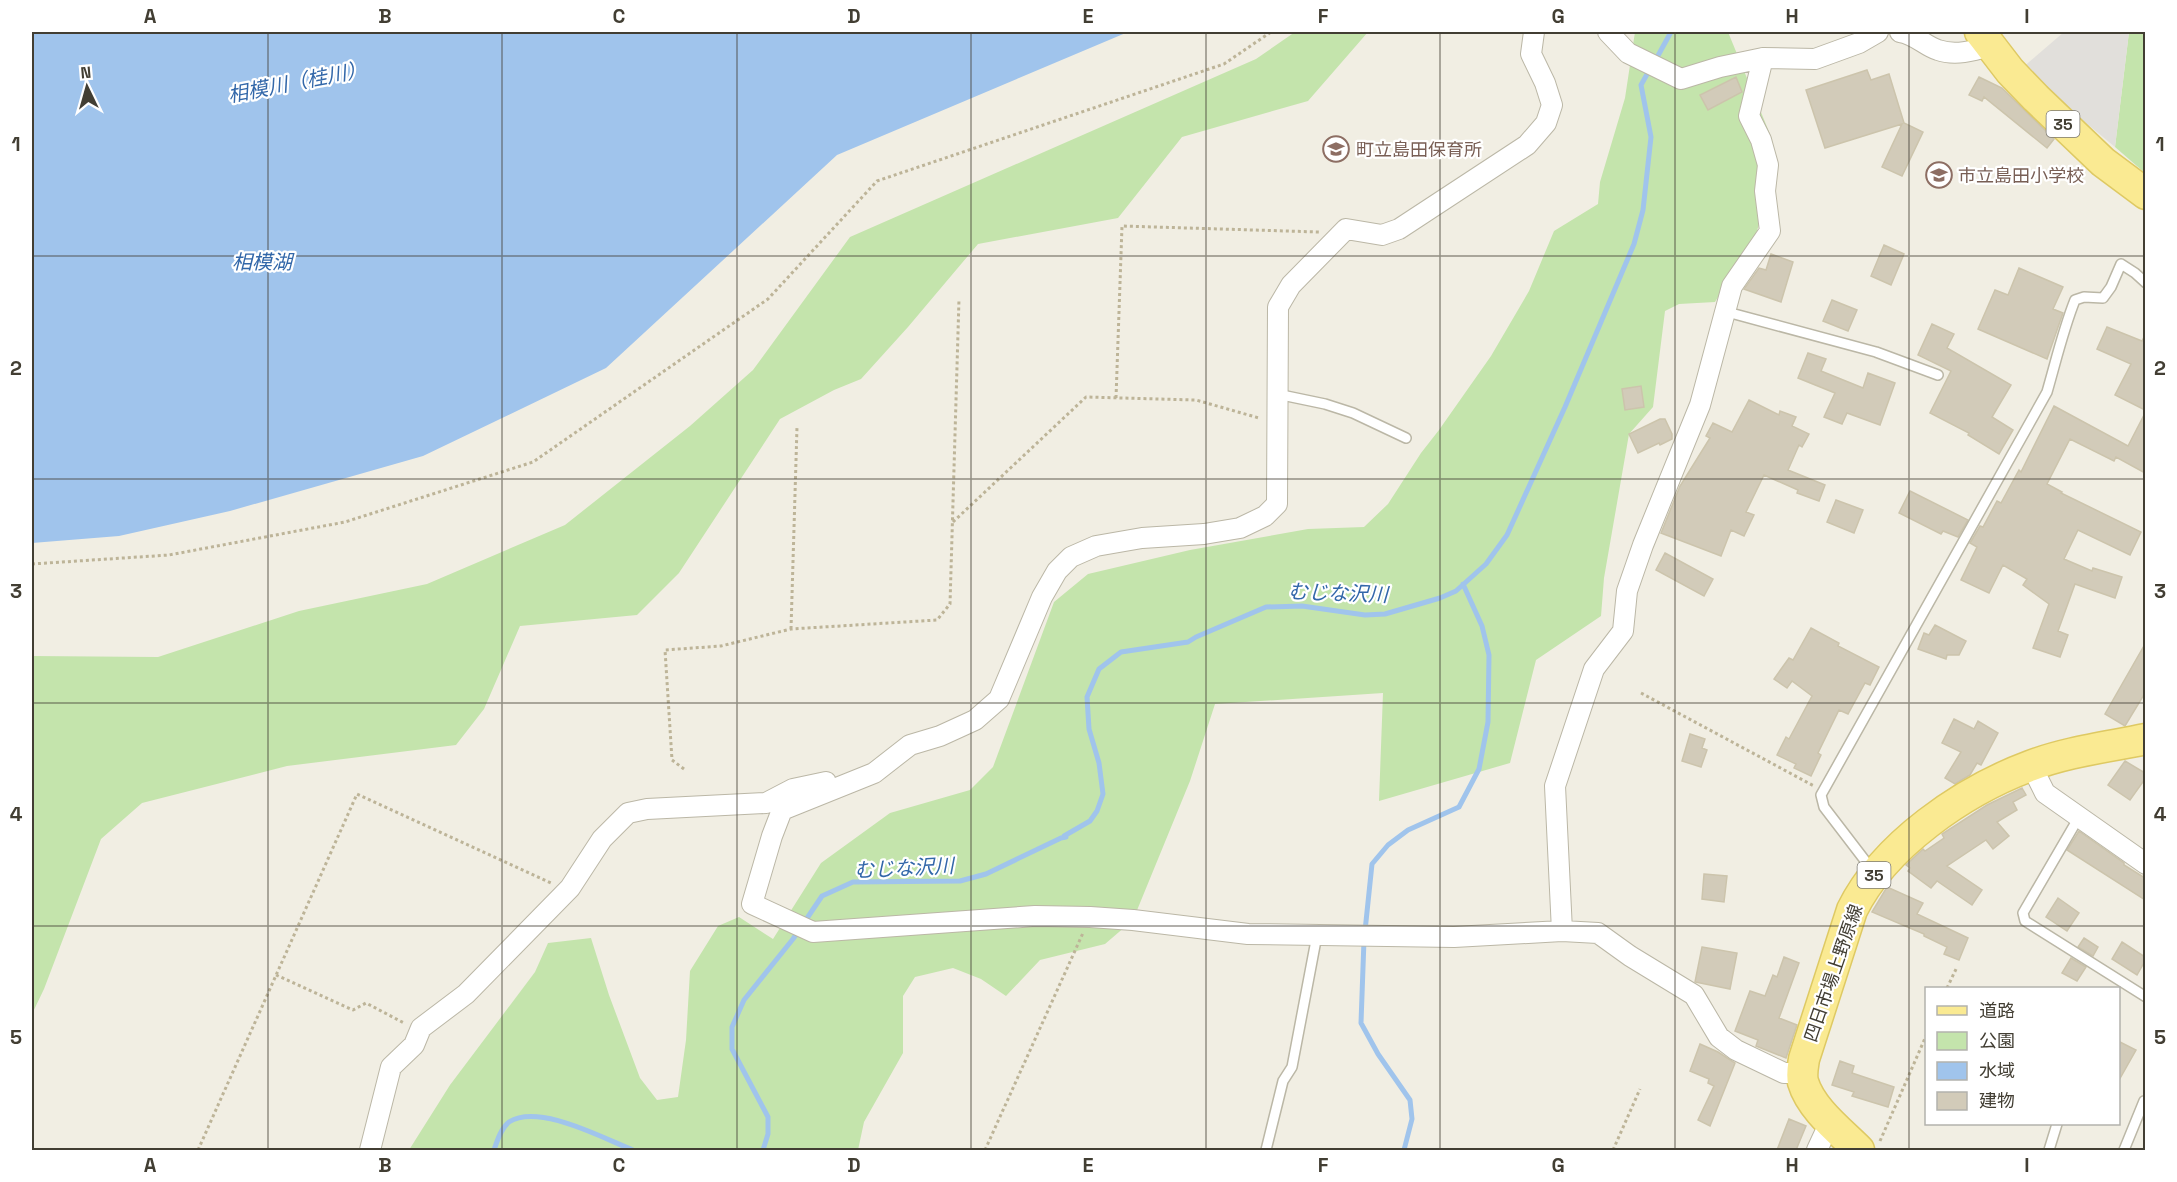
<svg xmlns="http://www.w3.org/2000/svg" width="2177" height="1182" viewBox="0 0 2177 1182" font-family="'Space Grotesk','Noto Sans JP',sans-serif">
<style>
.green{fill:#c4e4ac}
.parking{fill:#e1dfdb}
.water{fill:#a0c4ec}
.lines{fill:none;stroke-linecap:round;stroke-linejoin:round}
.stream{stroke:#a0c4ec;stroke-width:5}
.building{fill:#d2cbb9;stroke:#ccc4ac;stroke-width:1.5}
.lane-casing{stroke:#bbb7a6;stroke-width:12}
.street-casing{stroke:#bbb7a6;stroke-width:22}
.primary-casing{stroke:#dec963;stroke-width:33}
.path{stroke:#bdb498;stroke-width:3;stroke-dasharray:3 3;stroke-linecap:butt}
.lane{stroke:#fff;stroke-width:9}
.street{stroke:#fff;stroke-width:20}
.primary{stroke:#faea92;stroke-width:30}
.grid{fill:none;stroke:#423e33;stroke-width:1.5;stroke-opacity:0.55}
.labels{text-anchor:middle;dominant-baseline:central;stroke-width:4.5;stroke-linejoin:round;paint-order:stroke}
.shield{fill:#fff;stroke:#7b7870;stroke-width:1.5}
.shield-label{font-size:16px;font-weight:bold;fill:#423e33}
.education-label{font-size:18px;fill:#785e54;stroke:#fff;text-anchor:start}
.street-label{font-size:18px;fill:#423e33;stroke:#fff}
.water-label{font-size:20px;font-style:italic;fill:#3267a9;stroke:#fff}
.neatline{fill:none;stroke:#423e33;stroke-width:2}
.grid-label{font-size:20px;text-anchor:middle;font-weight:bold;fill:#423e33}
</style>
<rect width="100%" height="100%" fill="#f1eee3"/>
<path class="green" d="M1295 32H1368L1308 101 1182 137 1118 218 978 244 908 327 861 379 834 390 780 419 679 573 637 615 520 626 484 709 456 745 287 766 142 803 101 839 44 989 32 1014V656L158 657 299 611 427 584 565 525 690 426 753 370 850 237 1256 59Z
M1635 32H1728L1772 139 1774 177 1755 237 1715 302 1679 304 1665 311 1653 407 1629 434 1604 578 1601 616 1536 660 1510 763 1379 801 1383 693 1215 704 1190 781 1133 920 1105 944 1040 960 1006 996 981 979 953 968 915 977 903 996V1053L864 1122 858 1150H409L450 1085 535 972 548 943 591 938 609 995 640 1078 657 1100 678 1097 686 1040 690 971 718 926 739 917 773 939 821 863 890 813 970 790 993 767 1054 602 1088 574 1190 550 1308 529 1364 527 1388 504 1421 453 1439 430 1491 356 1529 291 1554 231 1598 204 1600 182 1625 98Z
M2129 32H2145V173L2115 147Z"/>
<path class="parking" d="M2064 32H2129L2115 147 2021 69Z"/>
<path class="water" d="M32 32H1128L837 155 606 368 423 456 230 511 119 536 32 543Z"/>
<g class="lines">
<path class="stream" d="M1655 61 1671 32
M1365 931 1372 864 1388 845 1408 830 1459 807 1479 769 1488 722 1489 655 1482 626 1463 584
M1364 940 1361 1023 1378 1054 1410 1100 1412 1119 1404 1150
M494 1150C497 1141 501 1128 509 1122 539 1103 604 1139 633 1150
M763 1150 768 1134V1117L732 1049V1027L744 1000 793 939 822 896 853 882 960 881 986 874 1061 838 1066 837 1064 836 1090 821 1097 811 1103 794 1099 763 1089 729 1087 697 1099 669 1121 652 1188 642 1196 637 1266 607 1302 606 1365 615 1385 614 1440 598 1456 591 1486 564 1507 535 1565 407 1634 244 1643 210 1651 137 1641 85 1650 69"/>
</g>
<path class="building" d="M1867 70 1871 80 1889 74 1904 123 1923 132 1902 176 1882 167 1902 124 1825 148 1806 90Z
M1736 77 1742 92 1708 110 1700 95Z
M1979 77 2002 88 2054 139 2047 148 1984 97 1982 101 1969 95Z
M1884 245 1904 254 1891 285 1871 276Z
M1771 254 1793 262 1781 302 1744 289 1759 268 1766 270Z
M2019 268 2063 287 2053 309 2063 313 2047 359 1978 329 1995 290 2008 295Z
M1832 300 1857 310 1848 331 1823 321Z
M1932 324 1954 334 1947 348 2011 385 1992 417 2013 430 1999 454 1968 435 1969 433 1930 413 1951 371 1918 355Z
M2107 327 2142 341 2145 335V410L2115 395 2131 364 2097 349Z
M1808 353 1826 359 1821 371 1863 388 1868 373 1895 383 1880 425 1847 413 1842 424 1824 417 1835 393 1798 378Z
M1641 386 1644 407 1625 410 1622 389Z
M1749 400 1779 415 1780 411 1796 417 1792 426 1809 434 1802 447 1799 445 1788 470 1825 485 1819 501 1797 493 1798 490 1764 475 1746 512 1754 515 1744 536 1731 530 1721 556 1661 533 1680 486 1710 438 1706 436 1713 423 1732 432Z
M2054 406 2128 446 2145 413V473L2116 457 2114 461 2070 439 2047 484 2062 492 2061 493 2141 532 2130 555 2078 530 2064 559 2092 571 2093 568 2122 577 2115 598 2075 584 2058 631 2068 635 2060 657 2033 648 2049 604 2023 585 2027 579 2003 565 1989 593 1961 580 1977 547 1970 543 1980 526 1983 527 1997 501 2001 503 2019 470 2021 472Z
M1665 419 1672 434V439L1660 445 1659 443 1638 453 1629 434 1660 419Z
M1910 491 1968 520 1958 537 1943 531 1941 534 1899 513Z
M1836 500 1863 510 1854 533 1827 522Z
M1665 553 1713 579 1704 596 1656 570Z
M1935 625 1966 641 1959 655H1947L1946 659 1918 649 1924 633 1929 635Z
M1811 628 1839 643 1838 646 1879 667 1870 685 1865 683 1848 714 1839 710 1818 753 1821 755 1811 776 1794 768 1796 764 1777 755 1786 737 1789 739 1812 696 1792 681 1787 688 1774 679 1789 658 1793 660Z
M2145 644V693L2125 726 2105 714Z
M1954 719 1974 729 1978 721 1998 733 1981 765 1977 763 1970 775 1955 784 1945 778 1961 752 1942 743Z
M1690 734 1705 739 1702 748 1707 750 1701 767 1682 761Z
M2125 761 2145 773V779L2130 800 2108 785Z
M2022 788 2026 795 2013 802 2017 810 1997 822 2009 836 1993 849 1986 840 1947 866 1982 890 1972 905 1937 881 1931 888 1908 871 1910 868 1906 865 1923 849 1925 851 1944 838 1942 834 1987 805Z
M2079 831 2124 863V865L2145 878V900L2067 850Z
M1704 874 1727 876 1724 902 1702 899Z
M1887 887 1923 903 1917 914 1968 938 1959 960 1944 954 1947 947 1924 936V934L1872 912Z
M2058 898 2079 913 2067 931 2046 917Z
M2084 938 2098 947 2093 956 2078 947Z
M2122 942 2145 957V961L2137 975 2112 959Z
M1702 947 1737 953 1730 989 1695 982Z
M1784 957 1799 963 1779 1018 1797 1025 1786 1058 1756 1046 1758 1040 1735 1031 1750 991 1765 996 1773 975 1777 977Z
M2071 958 2086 967 2077 981 2062 973Z
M2118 1041 2136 1050 2118 1082Z
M1700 1044 1718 1052 1735 1063 1710 1126 1698 1120 1714 1086 1708 1083 1709 1079 1690 1071Z
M1840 1061 1854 1066 1852 1073 1894 1087 1888 1107 1852 1096 1854 1092 1832 1085Z
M1789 1119 1806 1126 1796 1150H1777Z"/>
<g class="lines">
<g class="lane-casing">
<path id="lane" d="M1727 312 1876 352 1938 375
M1277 394 1325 404 1353 413 1406 438
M2079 817 2023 913 2025 921 2146 997
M1873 871 1824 807 1821 795 2047 392C2056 361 2063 330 2075 300L2084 297 2103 298 2111 287 2121 264 2135 273 2146 283
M1266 1150 1283 1081 1292 1067 1317 935
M2049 1150 2057 1124
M2124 1150 2144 1101"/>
</g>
<g class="street-casing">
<path id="street" d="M1534 32 1531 54 1545 83 1552 105 1546 123 1527 145 1399 229 1382 235 1346 229 1291 285 1278 307 1277 504 1265 516 1240 528 1204 534 1142 538 1096 546 1071 557 1057 571 1042 597 999 699 975 720 940 736 910 745 874 773 782 810 772 836 752 904 813 932 1035 916 1090 917 1133 920 1248 934 1454 937 1562 931 1598 933 1630 956 1694 995 1719 1037 1736 1050 1784 1073H1802
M1608 32 1628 53 1681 79 1720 67 1763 58 1815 59 1859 43 1878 32
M1900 32C1915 34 1925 46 1938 50 1955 56 1973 51 1989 46
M2031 765 2045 793 2146 864
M1562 931 1555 786 1594 669 1623 631 1627 591 1643 545 1700 405 1732 286 1770 231 1765 191 1768 165 1761 140 1749 116 1763 58
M370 1150 391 1067 414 1045 421 1028 466 994 570 888 602 839 628 813 647 809 766 803 793 789 826 782
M1817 1150 1830 1122"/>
</g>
<g class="primary-casing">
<path id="primary" d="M1980 32 2010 71 2036 98 2103 162 2146 194
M1859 1150C1840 1131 1811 1109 1803 1082 1801 1074 1803 1066 1804 1059L1852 910C1884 845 1963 791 2030 766 2066 752 2107 747 2146 739"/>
</g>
<path class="path" d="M1116 398 1122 226 1319 232
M953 522 1086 397 1196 400 1259 418
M32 564 169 555 345 522 533 462 768 299 877 181 1224 64 1271 32
M791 629 797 427
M1641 693 1814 786
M684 769 672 760 665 650 721 646 791 629 937 620 950 604 959 299
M276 975 353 1010 366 1003 404 1023
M1947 988 1957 967
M1880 1141 1926 1036
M198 1150 357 794 551 883
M985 1150 1083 933
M1613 1150 1640 1089"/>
<use href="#lane" class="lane"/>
<use href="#street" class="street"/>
<use href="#primary" class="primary"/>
</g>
<path class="grid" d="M268 32V1150M502 32V1150M737 32V1150M971 32V1150M1206 32V1150M1440 32V1150M1675 32V1150M1909 32V1150M32 256H2146M32 479H2146M32 703H2146M32 926H2146"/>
<defs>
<g id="school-ring" transform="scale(1.35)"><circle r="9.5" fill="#fff" stroke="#8d6e63" stroke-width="1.5"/><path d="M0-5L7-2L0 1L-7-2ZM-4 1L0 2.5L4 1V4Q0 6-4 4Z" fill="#8d6e63"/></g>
</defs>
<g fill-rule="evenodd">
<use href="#school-ring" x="1336" y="149"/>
<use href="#school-ring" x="1939" y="175"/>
</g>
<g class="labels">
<g class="shield">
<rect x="2046.5" y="111" width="33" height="26" rx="4.5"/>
<rect x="1857.5" y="862" width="33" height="26" rx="4.5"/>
</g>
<g class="shield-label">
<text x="2063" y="124">35</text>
<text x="1874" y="875">35</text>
</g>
<g class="education-label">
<text x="1356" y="149">町立島田保育所</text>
<text x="1958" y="175">市立島田小学校</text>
</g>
<g class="street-label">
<text transform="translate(1833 973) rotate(-71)">四日市場上野原線</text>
</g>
<g class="water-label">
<text transform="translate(297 82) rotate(-11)">相模川（桂川）</text>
<text x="262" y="262">相模湖</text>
<text transform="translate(1338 593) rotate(2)">むじな沢川</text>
<text transform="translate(904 868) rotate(-3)">むじな沢川</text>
</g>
</g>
<rect width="2177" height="1182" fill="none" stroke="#ffffff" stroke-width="66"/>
<rect x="1925" y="987" width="195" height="138" fill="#ffffff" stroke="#b3b2ad" stroke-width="1.5"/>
<rect x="1937" y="1006" width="30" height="9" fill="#faea92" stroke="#b3b2ad" stroke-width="1.5"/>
<text x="1979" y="1017" font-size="18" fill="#423e33">道路</text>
<rect x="1937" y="1032" width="30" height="18" fill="#c4e4ac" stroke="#b3b2ad" stroke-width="1.5"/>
<text x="1979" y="1047" font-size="18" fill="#423e33">公園</text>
<rect x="1937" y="1062" width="30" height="18" fill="#a0c4ec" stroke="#b3b2ad" stroke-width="1.5"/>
<text x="1979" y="1077" font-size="18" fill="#423e33">水域</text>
<rect x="1937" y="1092" width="30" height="18" fill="#d2cbb9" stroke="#b3b2ad" stroke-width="1.5"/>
<text x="1979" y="1107" font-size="18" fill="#423e33">建物</text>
<g transform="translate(87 87) rotate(355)" stroke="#ffffff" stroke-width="4.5" paint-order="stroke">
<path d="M0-4.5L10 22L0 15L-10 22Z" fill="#423e33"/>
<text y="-9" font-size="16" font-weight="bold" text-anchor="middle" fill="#423e33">N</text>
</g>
<rect x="33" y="33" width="2111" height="1116" class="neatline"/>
<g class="grid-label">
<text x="150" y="23">A</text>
<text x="385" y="23">B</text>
<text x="619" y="23">C</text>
<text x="854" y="23">D</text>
<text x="1088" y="23">E</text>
<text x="1323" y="23">F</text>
<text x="1558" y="23">G</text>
<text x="1792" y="23">H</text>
<text x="2027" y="23">I</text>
<text x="16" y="151">1</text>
<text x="2160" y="151">1</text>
<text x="16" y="375">2</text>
<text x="2160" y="375">2</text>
<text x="16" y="598">3</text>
<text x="2160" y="598">3</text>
<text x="16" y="821">4</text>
<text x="2160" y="821">4</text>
<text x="16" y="1044">5</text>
<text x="2160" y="1044">5</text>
<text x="150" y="1172">A</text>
<text x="385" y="1172">B</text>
<text x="619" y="1172">C</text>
<text x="854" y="1172">D</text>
<text x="1088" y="1172">E</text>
<text x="1323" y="1172">F</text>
<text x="1558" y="1172">G</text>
<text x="1792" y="1172">H</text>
<text x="2027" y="1172">I</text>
</g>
</svg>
